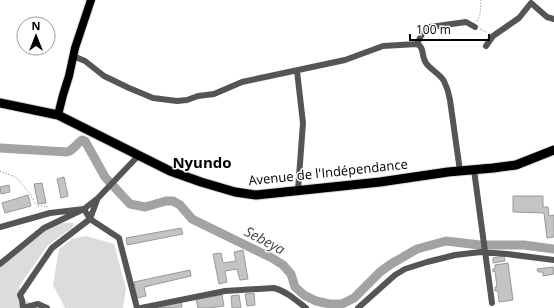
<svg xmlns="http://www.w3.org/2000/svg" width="554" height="308" viewBox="0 0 554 308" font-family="'Open Sans',sans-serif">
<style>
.green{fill:#dcdcdc}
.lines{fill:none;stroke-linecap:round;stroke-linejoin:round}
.river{stroke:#a3a3a3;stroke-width:9}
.building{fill:#c4c4c4;stroke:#999}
.major-casing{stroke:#dbdbdb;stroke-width:10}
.highway-casing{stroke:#dbdbdb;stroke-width:11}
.path{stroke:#777;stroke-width:1;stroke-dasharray:1 2;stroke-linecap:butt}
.minor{stroke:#555;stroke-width:6}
.major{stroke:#000;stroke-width:8}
.highway{stroke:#000;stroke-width:9}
.labels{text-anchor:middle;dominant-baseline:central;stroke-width:3;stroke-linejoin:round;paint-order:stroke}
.street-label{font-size:13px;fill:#000;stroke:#fff}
.water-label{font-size:14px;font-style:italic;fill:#444;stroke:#fff}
.quarter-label{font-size:15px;font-weight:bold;fill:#000;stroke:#fff}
</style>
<rect width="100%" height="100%" fill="#fff"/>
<path class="green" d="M60 223H74L72 228 48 245 19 286 24 299 39 308H0V264L43 231Z
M86 236 114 244 126 289 123 308H65L53 285 59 249 72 239Z"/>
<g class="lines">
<path class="river" d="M0 148 67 152C74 150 76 144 82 140L85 141 105 177 130 204 145 207 166 201H173L180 205 192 219 272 258 283 265 291 274 295 287 304 295 316 301 329 304H342L354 298 380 272 391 264 417 249 446 241 480 245H524L554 249"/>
</g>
<path class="building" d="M64 177 68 196 61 198 57 179Z
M42 183 46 203 38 204 34 184Z
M9 185 10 192 1 194 0 187Z
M28 195 31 206 5 213 2 203Z
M513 196H543V207H548L549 216 554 215V237L547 238 544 213 513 212Z
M181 228 183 234 127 245 126 238Z
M243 250 248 279 240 280 237 269 225 271 227 282 219 284 213 254 221 253 223 263 236 261 234 252Z
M504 256 505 261 493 263V258Z
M508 263 513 300 499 302 498 291H495V287H497L495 271 493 272V269H495V265Z
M553 267 554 274 543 276V272H538L537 269Z
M190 270 191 276 144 287 146 296 137 298 134 282Z
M254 293 255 305 247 306 245 294Z
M222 295 224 306 209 308H198L196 299Z
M239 295 241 308H232L231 296Z
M181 301 182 307 148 308Z"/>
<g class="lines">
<g class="major-casing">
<path id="major" d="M58 115 63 95 69 76 75 48 91 0"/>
</g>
<g class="highway-casing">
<path id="highway" d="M0 103 58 115 170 171 201 182 235 192 256 195 380 182 448 172 493 168 516 165 554 150"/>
</g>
<path class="path" d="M477 21 480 15 481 0
M480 29 488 33
M0 171 17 178 30 194 37 206H47V207"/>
<path class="minor" d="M417 44 423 32 430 27 466 22 475 27
M486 46 493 36 519 18 531 3 547 17 554 19
M73 56 85 61 104 76 129 88 153 98 177 101 187 100 198 96 214 94 242 82 345 60 383 46 417 44C425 48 421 56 426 63 431 70 440 74 444 81 447 87 449 94 450 100L460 171
M297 71 303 123 298 190
M474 170 492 303
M97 200 90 219 119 238 137 308
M0 227 50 213 84 209 90 219 52 248 20 295 22 300 23 308
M0 264 44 228 84 209 98 198 139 155
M23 308 38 304 47 308
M141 308 225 291 274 288C286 291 296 300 306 308
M358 308 395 275 405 269 427 262 455 255 481 252 507 254 554 260"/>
<use href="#major" class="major"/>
<use href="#highway" class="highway"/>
</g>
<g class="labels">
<g class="street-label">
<text transform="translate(328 172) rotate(-6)">Avenue de l'Indépendance</text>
</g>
<g class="water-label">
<text transform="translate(265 240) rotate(28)">Sebeya</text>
</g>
<g class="quarter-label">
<text x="202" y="162">Nyundo</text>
</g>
</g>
<g transform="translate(36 36)"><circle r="19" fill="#ffffff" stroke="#999999"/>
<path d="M0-3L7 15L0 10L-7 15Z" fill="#000000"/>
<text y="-6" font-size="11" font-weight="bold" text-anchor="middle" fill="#000000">N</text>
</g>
<path d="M410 34v6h79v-6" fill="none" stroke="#000000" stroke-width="2"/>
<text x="416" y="34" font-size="12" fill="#000000" stroke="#ffffff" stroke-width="3" paint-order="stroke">100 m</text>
</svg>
